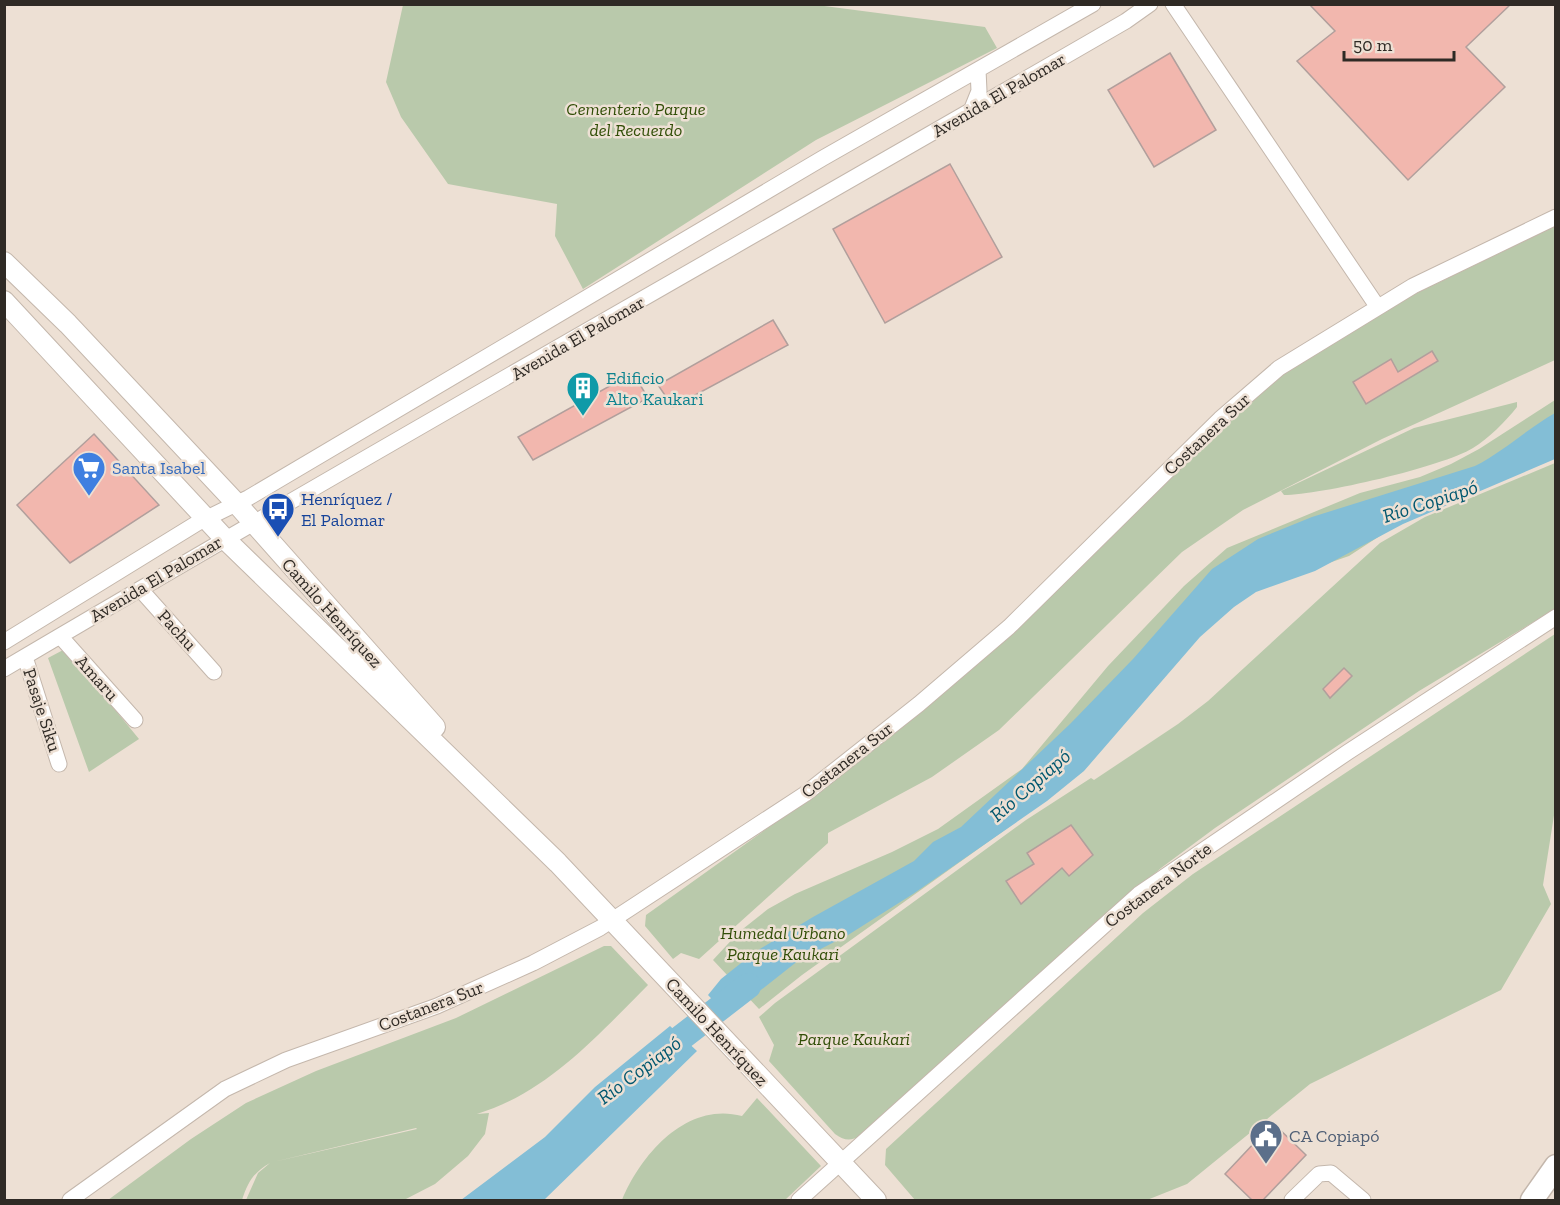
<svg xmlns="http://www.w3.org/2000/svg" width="1560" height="1205" viewBox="0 0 1560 1205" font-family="'Zilla Slab',serif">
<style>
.green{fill:#b9c9ab;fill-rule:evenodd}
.water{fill:#83bed6}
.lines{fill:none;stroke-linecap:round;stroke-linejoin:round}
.river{stroke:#83bed6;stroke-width:26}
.building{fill:#f2b7ae;stroke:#b19f9c;stroke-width:1.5}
.minor-casing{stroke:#c4b7ac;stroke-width:17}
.major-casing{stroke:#c4b7ac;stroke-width:22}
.highway-casing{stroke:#c4b7ac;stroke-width:25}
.minor{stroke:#fff;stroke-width:15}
.major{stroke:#fff;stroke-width:20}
.highway{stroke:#fff;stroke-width:22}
.labels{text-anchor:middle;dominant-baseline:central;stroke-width:5;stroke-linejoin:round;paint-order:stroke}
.street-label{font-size:18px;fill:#2f2a25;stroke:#ede0d4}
.park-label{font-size:18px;font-style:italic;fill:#314e07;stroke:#ede0d4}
.culture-label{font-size:18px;fill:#0d838f;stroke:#ede0d4;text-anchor:start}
.shop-label{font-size:18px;fill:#366cbe;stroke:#ede0d4;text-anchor:start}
.transit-label{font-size:18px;fill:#164399;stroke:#ede0d4;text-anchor:start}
.service-label{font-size:18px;fill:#4e5e75;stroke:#ede0d4;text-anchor:start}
.water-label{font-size:20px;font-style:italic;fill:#01576f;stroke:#ede0d4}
</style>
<rect width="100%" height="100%" fill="#ede0d4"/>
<path class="green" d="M403 5 809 4 985 27 997 48 816 140 583 289 555 236 557 204 448 184 401 117 386 82Z
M1555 226V360L1382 439 1243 510 1182 552 999 730 932 777 828 833V843L699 959 681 953 673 959 645 926 646 915 839 777 954 683 1281 372 1341 330Z
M1555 400V458L1392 528 1349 556 1259 587 1194 636 1020 819 802 975 759 1009 713 960 739 932 768 909 795 894 892 852 938 829 1022 769 1108 666 1184 586 1227 548 1360 493 1420 477 1451 464 1479 449Z
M1517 402V407C1506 421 1488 439 1473 448 1442 467 1320 495 1284 495L1281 491 1414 428Z
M1555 463V609L1419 691 1215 828 1161 868 861 1136C850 1141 845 1141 835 1134L769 1061 774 1045 759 1017 775 1003 1026 820 1091 778 1094 780 1178 724 1208 701 1380 543 1425 517Z
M1555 634V809L1543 885 1551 904 1501 990 1310 1084 1187 1184 1147 1200H915L885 1165 886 1149 1143 913 1193 874Z
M65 649 139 739 89 772 48 658Z
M604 946H611L648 985C598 1035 547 1093 477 1114L489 1113 485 1134 468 1156 435 1184 404 1200H246L258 1173 270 1163C253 1173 248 1182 242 1200H108L191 1139 246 1103 316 1071 456 1018ZM416 1128 417 1129 273 1162Z
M757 1098 821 1166 785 1200H622C641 1154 687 1101 742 1116Z"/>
<path class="water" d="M1555 413V459L1403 524 1315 571 1256 592 1234 607 1200 637 1084 771 1047 801 913 894 848 935 799 960 728 1016 708 995 721 979 755 952 813 917 914 861 933 842 961 827 1070 724 1133 659 1212 569 1258 539 1312 517 1475 466C1504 451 1527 429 1555 413Z
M670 1026 697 1051 544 1200H461L545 1137 595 1087Z"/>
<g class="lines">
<path class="river" d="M656 1057 748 986"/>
</g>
<path class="building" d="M1309 4H1511L1466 47 1505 87 1408 180 1297 61 1335 31Z
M1170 53 1216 130 1154 167 1108 90Z
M950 164 1002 257 885 323 833 229Z
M773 320 788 345 673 407 658 385Z
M1432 351 1438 361 1366 404 1353 382 1391 359 1398 372Z
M633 373 648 398 533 460 518 437Z
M94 434 159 505 70 563 17 505Z
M1344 668 1352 676 1330 698 1323 689Z
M1071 825 1093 855 1069 876 1062 868 1021 904 1006 881 1034 864 1027 853Z
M1273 1123 1306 1155 1263 1200H1252L1225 1174Z"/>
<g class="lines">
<g class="minor-casing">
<path id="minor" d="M1173 4 1377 306
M971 111 979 91 978 70
M140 589 214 672
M60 636 135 720
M4 642 199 522 248 498 823 158 1093 4
M25 657 59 764
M4 669C376 449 753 237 1126 21L1150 4
M70 1200 225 1089 286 1060 437 1006 533 963 600 928 805 794 919 704 1009 627 1220 419 1279 368 1413 286 1556 217
M799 1200 1139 894 1348 752 1556 617
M1292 1200 1319 1174 1331 1173 1363 1200"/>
</g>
<g class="major-casing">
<path id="major" d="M4 262 68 324 237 504 435 727
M4 301 225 539 558 863 876 1200"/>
</g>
<g class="highway-casing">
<path id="highway" d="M1532 1200 1556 1166"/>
</g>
<use href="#minor" class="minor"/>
<use href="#major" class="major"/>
<use href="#highway" class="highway"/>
</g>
<defs>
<g id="building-pin" transform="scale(1.725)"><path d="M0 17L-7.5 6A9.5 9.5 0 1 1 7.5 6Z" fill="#0f9aa8" stroke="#ede0d4"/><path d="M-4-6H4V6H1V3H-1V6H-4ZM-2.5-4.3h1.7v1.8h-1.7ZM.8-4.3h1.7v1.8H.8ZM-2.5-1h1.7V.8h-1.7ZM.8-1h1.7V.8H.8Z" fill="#fff"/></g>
<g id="supermarket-pin" transform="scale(1.725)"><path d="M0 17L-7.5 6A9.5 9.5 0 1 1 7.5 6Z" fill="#3f7fe0" stroke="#ede0d4"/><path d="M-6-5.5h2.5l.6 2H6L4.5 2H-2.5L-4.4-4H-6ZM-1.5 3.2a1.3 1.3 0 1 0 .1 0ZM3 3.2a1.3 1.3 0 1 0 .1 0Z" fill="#fff"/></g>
<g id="bus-pin" transform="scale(1.725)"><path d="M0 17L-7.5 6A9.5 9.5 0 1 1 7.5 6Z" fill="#1a4fb4" stroke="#ede0d4"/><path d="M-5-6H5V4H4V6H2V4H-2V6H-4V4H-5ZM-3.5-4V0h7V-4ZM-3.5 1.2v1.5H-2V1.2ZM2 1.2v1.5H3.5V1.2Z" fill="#fff"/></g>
<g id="civic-pin" transform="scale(1.725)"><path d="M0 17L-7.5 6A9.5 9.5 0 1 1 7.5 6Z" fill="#5c6f8a" stroke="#ede0d4"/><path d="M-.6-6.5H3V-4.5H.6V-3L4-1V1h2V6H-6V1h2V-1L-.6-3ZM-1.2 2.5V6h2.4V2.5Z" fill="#fff"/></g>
</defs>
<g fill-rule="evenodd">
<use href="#building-pin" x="583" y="388"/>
<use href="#supermarket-pin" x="89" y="468"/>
<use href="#bus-pin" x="278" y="509"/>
<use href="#civic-pin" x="1266" y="1136"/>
</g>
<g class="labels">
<g class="street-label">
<text transform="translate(999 95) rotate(-30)">Avenida El Palomar</text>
<text transform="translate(578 338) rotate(-30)">Avenida El Palomar</text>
<text transform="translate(1207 434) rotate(-43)">Costanera Sur</text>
<text transform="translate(156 579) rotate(-31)">Avenida El Palomar</text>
<text transform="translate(332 613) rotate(48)">Camilo Henríquez</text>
<text transform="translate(177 630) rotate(48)">Pachu</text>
<text transform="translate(97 678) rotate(48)">Amaru</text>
<text transform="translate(42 710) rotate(72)">Pasaje Siku</text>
<text transform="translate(847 760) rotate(-38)">Costanera Sur</text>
<text transform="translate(1158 885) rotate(-37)">Costanera Norte</text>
<text transform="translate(431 1006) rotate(-21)">Costanera Sur</text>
<text transform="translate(717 1032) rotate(47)">Camilo Henríquez</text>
</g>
<g class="park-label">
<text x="636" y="109">Cementerio Parque<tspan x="636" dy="21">del Recuerdo</tspan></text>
<text x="783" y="933">Humedal Urbano<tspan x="783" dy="21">Parque Kaukari</tspan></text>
<text x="854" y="1039">Parque Kaukari</text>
</g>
<g class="culture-label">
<text x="606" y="378">Edificio<tspan x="606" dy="21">Alto Kaukari</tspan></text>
</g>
<g class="shop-label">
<text x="112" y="468">Santa Isabel</text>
</g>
<g class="transit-label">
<text x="301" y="499">Henríquez /<tspan x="301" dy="21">El Palomar</tspan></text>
</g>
<g class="service-label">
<text x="1289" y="1136">CA Copiapó</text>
</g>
<g class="water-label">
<text transform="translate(1430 501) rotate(-18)">Río Copiapó</text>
<text transform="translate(1030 785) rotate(-41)">Río Copiapó</text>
<text transform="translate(639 1070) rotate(-37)">Río Copiapó</text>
</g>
</g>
<rect width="1560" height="1205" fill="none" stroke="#2f2a25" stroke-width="12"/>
<path d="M1344 51v9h110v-9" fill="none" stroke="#2f2a25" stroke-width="3"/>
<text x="1353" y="51" font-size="18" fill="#2f2a25" stroke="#ede0d4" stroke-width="4.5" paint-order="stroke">50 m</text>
</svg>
